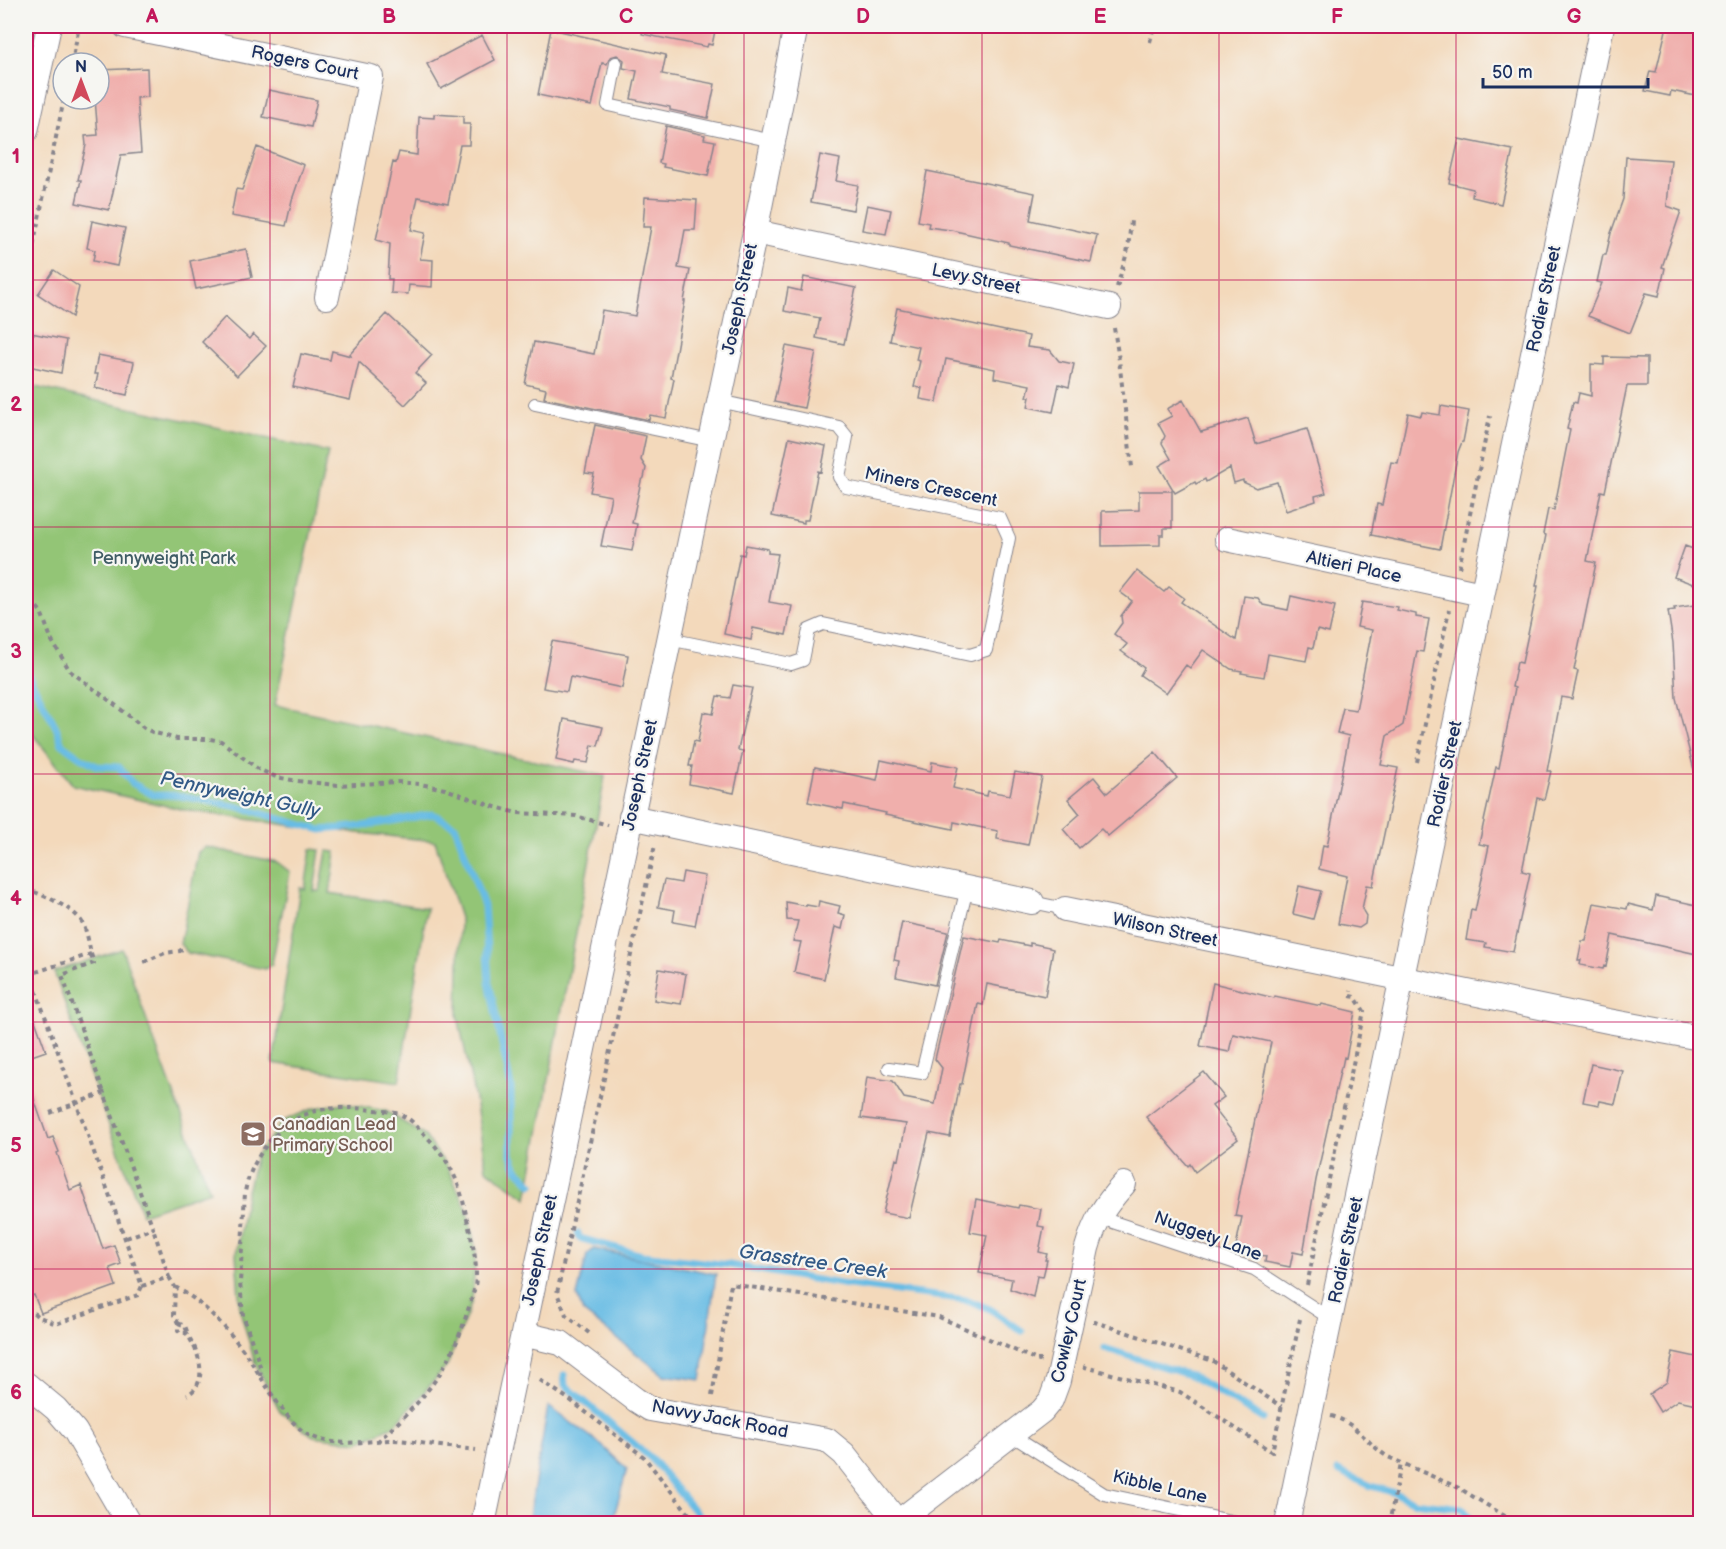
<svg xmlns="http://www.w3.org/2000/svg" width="1726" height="1549" viewBox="0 0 1726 1549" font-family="'Balsamiq Sans',sans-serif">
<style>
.green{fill:#93c576;stroke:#577a6a;stroke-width:1.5}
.water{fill:#68bce4;stroke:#4276a1;stroke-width:1.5}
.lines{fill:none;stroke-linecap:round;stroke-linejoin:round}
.stream{stroke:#68bce4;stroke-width:7}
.building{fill:#f0afac}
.service-casing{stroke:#87848c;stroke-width:14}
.minor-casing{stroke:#87848c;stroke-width:26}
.path{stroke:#87848c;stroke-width:4;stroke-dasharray:4.5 4.5;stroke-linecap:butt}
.service{stroke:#fff;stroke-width:12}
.minor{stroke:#fff;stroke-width:24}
.grid{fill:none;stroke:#c2185b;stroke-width:1.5;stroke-opacity:0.55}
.labels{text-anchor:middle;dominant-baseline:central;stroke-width:4.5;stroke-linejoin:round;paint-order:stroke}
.street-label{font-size:18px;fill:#1b2f5e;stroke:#f6f6f2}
.park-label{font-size:18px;fill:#3f5c65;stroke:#f6f6f2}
.education-label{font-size:18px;fill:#785e54;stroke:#f6f6f2;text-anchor:start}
.water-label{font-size:20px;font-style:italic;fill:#325986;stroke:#f6f6f2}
.neatline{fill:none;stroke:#c2185b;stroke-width:2}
.grid-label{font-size:20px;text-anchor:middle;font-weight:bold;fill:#c2185b}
</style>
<rect width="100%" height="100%" fill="#f6f6f2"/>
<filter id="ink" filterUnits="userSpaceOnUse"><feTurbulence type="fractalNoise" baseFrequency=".0167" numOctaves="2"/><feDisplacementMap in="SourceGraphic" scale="12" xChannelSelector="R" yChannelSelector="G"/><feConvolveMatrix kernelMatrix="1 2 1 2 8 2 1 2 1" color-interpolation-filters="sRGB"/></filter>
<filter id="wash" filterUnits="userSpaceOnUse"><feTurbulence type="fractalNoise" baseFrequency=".008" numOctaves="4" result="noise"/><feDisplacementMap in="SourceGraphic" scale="24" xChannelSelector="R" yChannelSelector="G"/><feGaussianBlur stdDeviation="1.35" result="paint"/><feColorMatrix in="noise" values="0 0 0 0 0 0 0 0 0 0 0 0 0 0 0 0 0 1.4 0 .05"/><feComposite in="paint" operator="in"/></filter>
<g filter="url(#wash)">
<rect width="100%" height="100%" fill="#f3d9bb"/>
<path class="green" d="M26 385 328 452 275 705 605 776 527 1198 486 1169 475 1099 458 1016 460 918 435 841 301 827 185 810 73 785 26 726Z
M206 847 277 862 290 872 272 964 265 969 188 953 180 944 198 852Z
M311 849 320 850 314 891H320L327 851 336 852 330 893 427 908 399 1082 273 1063 300 888 305 889Z
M122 949 153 1038 210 1191 142 1214 85 1061 54 972Z
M343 1103 386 1111 425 1136 446 1165 467 1209 476 1251 472 1301 447 1366 394 1426 358 1442 313 1436 280 1411 255 1363 240 1310 236 1254 246 1195 256 1156 283 1121 314 1108Z"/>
<path class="water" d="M594 1249 716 1274 701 1380 664 1375 583 1312 577 1296 587 1255Z
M548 1406 598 1442 627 1469 612 1523H528Z"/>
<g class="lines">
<path class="stream" d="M26 671 56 727 62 744 80 757 97 766 119 767 132 783 153 795H175L235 806 321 830 363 826 433 814 455 826 484 906 489 982 511 1087V1155L517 1169 532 1184
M578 1233 579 1238 642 1255 729 1265 841 1284 967 1300 990 1309 1022 1331
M1104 1348 1192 1376 1263 1419
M564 1375 565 1385 652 1459 705 1524
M1338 1471 1371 1486 1395 1493 1414 1502 1462 1508 1476 1524"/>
</g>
<g id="blocks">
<path class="building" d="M643 26H716L712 45 708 44 707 47 642 34Z
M1667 26H1701V97L1671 91 1670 96 1645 91 1650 71 1656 72Z
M551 29 666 55 662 74 715 84 708 118 670 110V107L631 99 637 71 623 68 624 60 617 55 610 57 607 64 602 63 592 106 538 95Z
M482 35 495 60 441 89 427 64Z
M147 68 148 97 137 98 141 153 121 155 109 210 76 203 81 180H78L86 145 85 136 98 135 95 99H99V70Z
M269 90 317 100 311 127 263 117Z
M434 114 463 116V124H470L469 145H460L448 203 418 197 411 230 425 233 420 259 433 260 432 287 409 285 408 294 391 293 392 279H388L390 244 376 240 393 162 396 163 399 152 417 155 419 117 434 118Z
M666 126 705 135 704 139 715 141 708 176 663 167 664 164 659 163Z
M1459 139 1513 150 1501 204 1472 197 1473 189 1449 183Z
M257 147 304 165 292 200 286 226 231 216 236 189 242 190Z
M820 155 840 159 836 181 858 185 853 210 811 202Z
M1626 157 1671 160 1667 206 1681 211 1662 267 1665 268 1659 296 1646 293 1630 333 1588 316 1602 283 1597 282 1603 255H1606L1611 233 1623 199Z
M927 171 1035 193 1030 220 1097 235 1091 262 1009 245V243L951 230 928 227 929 223 918 221Z
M645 197 697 200 695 230H685L678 268 690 270 684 301H685L671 378 674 379 666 418 650 415 649 420 544 398 546 389 525 384 534 342 594 354 602 310 635 316 651 227H643Z
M867 205 891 210 886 234 862 230Z
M92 221 125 228 117 266 93 261 95 250 87 248Z
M246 249 252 277 196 289 190 261Z
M54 270 79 287 72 317 38 294Z
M804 277 856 288 844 344 816 338 820 318 784 311 788 288 801 291Z
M897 308 1029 336 1027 347 1050 350 1059 361 1074 364 1069 387 1059 384 1053 412 1028 407 1030 397H1027L1030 385 994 378 995 369 946 359 937 402 920 399 922 388 914 387 920 361 916 360 919 347 890 341Z
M387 314 432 355 415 373 426 383 405 405 359 362 350 400 293 387 301 354 330 360 332 351 351 356 350 354Z
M225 317 249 339 253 334 266 346 237 376 202 342Z
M31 333 66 340 61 373 28 366 31 352 27 351Z
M786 346 816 352 804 408 774 402Z
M98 355 134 362 127 395 95 388 98 374H94Z
M1604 357 1647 358V386H1627L1605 492 1601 491 1587 561 1596 563 1574 670 1578 671 1572 699 1561 697 1547 771H1551L1544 800 1537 798 1522 871 1530 873 1513 952 1485 947 1486 943 1466 940 1471 910 1475 911 1489 846 1479 844 1496 767 1499 768 1515 688 1512 687 1517 662 1522 663 1538 586H1536L1546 535 1543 534 1548 509 1554 510 1570 430 1567 429 1573 402 1577 403 1579 393 1591 396V364L1604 365Z
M1183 400 1201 432 1248 418 1256 444 1307 429 1326 493 1315 496 1316 501 1286 511 1277 482 1256 488 1243 482V480L1234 483 1230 468 1206 482 1205 479 1196 484 1195 482 1175 493 1159 466 1171 459 1162 443 1165 436 1158 423 1172 416 1167 409Z
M1441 406 1469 411 1463 442H1462L1458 452 1440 549 1371 535 1377 504 1382 505 1391 462 1398 463 1408 413 1421 416 1422 412 1440 415Z
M595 425 646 436 641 460 646 468 644 478 641 481 632 523 637 524 632 551 601 546 611 496 590 492 594 474 585 473Z
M789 438 826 446 821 472 818 471 808 520H804V523L772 516Z
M1139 491H1172V528H1164V535H1160V545L1102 546V511L1139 510Z
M746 545 768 549V553L778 554 769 602 792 606 786 635 753 628 751 640 724 634 740 554 744 555Z
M1685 546 1701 552V587L1674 577Z
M1137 571 1164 592 1169 587 1184 598 1181 602 1236 640 1244 596 1258 598 1263 605 1288 610 1291 596 1335 606 1329 633 1317 630 1313 648 1309 647 1306 661 1268 654 1264 677 1241 673 1242 671 1231 669 1203 650 1190 668 1186 665 1166 693 1140 675 1144 668 1121 651 1127 644 1114 634 1122 623 1121 616 1132 601 1120 592Z
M1362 602 1398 607 1397 610 1416 614V617L1429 619 1423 652 1417 651 1403 725 1387 736 1381 765 1398 768 1373 886 1367 885 1362 909 1366 916 1365 924 1359 928 1338 924 1347 876 1319 869 1323 845 1327 846 1349 736 1337 733 1343 708 1356 710 1372 630 1357 627Z
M1701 604V769L1694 770 1676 698 1673 643 1668 611 1675 610 1674 608Z
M552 641 628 655 622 688 570 677 567 692 543 688Z
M733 685 752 688 738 750 743 751 734 793 689 784 692 766H689L694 741 698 742 703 712 713 714 717 696 730 698Z
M564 719 603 727 598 746 592 745 588 763 575 761 574 764 556 760Z
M1155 752 1177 778 1108 836 1101 829 1079 848 1063 829 1080 814 1068 799 1094 777 1107 793Z
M881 760 931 771 932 762 958 767 953 788 987 796 988 791 1010 795 1015 772 1042 777 1028 845 997 839 998 831 954 822 953 829 885 815 886 813 844 804 843 809 808 802 815 767 877 780Z
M683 872 705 876 695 926 673 922 675 910 658 907 664 880 681 883Z
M1299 886 1321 891 1313 919 1293 914Z
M1656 896 1701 906V955L1612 935 1606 967 1604 966 1603 969 1580 965 1581 960H1578L1582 941H1586L1594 903 1627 909 1628 904 1653 910Z
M819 901 840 906 838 913 845 915 842 929 835 927 824 979 794 972 801 942 793 941 798 921 787 920 786 902 806 906V905L818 907Z
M902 922 948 932 935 985 896 977 899 961 894 960Z
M964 936 1000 943 1001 940 1030 946V943L1049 947V948L1053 949 1045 996 987 984 983 1005 978 1004 962 1084H960L950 1137 929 1133 909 1218 883 1213 896 1159 899 1160 906 1124 861 1118 867 1077 893 1081 904 1098 935 1104 942 1068 935 1059Z
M659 969 686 974 681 1004 654 1000Z
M1213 983 1274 998 1275 996 1321 1006 1322 1004 1355 1012 1346 1058 1344 1057 1342 1067H1341L1316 1180 1303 1254 1293 1252 1290 1267 1265 1262 1266 1256 1235 1251 1242 1217 1235 1216 1271 1042 1233 1034 1229 1052 1200 1046Z
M26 1001H28L46 1051 26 1058Z
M1591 1064 1623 1071 1615 1104 1600 1101 1599 1105 1583 1102Z
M1204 1072 1224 1097 1212 1106 1238 1139 1195 1172 1190 1164 1188 1166 1146 1117Z
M26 1082H28L48 1139 53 1137 59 1152 57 1153 70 1190 81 1185 103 1249 114 1245 121 1264 110 1268 116 1286 41 1313 34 1295 26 1298Z
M976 1199 1018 1208 1019 1205 1041 1209 1038 1226 1044 1227 1039 1252 1047 1254 1045 1260H1047L1043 1277 1037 1276 1033 1297 1010 1289 1012 1279 979 1273 987 1235 970 1232Z
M1673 1352 1701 1358V1405L1678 1400 1660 1412 1649 1394 1667 1382Z"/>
</g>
</g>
<g filter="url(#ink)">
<use href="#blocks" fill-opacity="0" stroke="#87848c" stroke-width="1.5"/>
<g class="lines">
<g class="service-casing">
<path id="service" d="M616 63 608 105 773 141
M535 404 711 441
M669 639 791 664 803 660 809 630 823 624 970 655 986 650 1009 538 1000 518 846 487 839 477 847 437 839 427 719 401
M1032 902 1065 909
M889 1068 922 1073 967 888
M1098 1217 1254 1269 1331 1319
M1011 1435 1104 1494 1245 1524"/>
</g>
<g class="minor-casing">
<path id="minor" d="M125 26 371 77 327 297
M26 131 49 26
M755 232 1109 307
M1227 539 1482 594
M631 817 1032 902
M1065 909 1608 1021 1700 1038
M523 1334 561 1343 636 1400 650 1409 827 1440 844 1454 899 1524
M26 1384 56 1409 75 1431 129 1524
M898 1522 1042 1411 1051 1400 1058 1381 1087 1248C1095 1220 1105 1205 1124 1184
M483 1524 755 232 796 26
M1287 1524 1602 26"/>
</g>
<path class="path" d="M1150 42 1154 26
M72 63 79 26
M26 280 64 99
M1117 287 1128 249 1131 221
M1114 328 1119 360 1132 467
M1459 568 1490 416
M26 593 41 612 52 641 70 671 114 704 144 728 152 732 177 739H210L221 741 258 769 276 777 297 781 338 785 397 782 420 784 445 789 492 806 517 813 576 816 608 825
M1417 762 1449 610
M26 889C41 894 73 907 82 922 87 931 89 944 91 954L30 974
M91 954 94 963 62 975 104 1093
M144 962 165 953 180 951 183 948
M26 965 30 974 142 1286 138 1295 56 1324 37 1316 26 1306
M50 1113 104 1093 153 1228 126 1238
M169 1277 175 1287 174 1315 178 1323V1330L180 1333H186C199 1350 210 1383 187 1395
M1307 1285 1364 1011 1355 997 1350 996 1351 991
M142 1286 169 1277 153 1228
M175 1287C203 1301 232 1333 250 1360 264 1381 289 1428 313 1437 336 1447 365 1441 390 1440 410 1440 429 1445 449 1447 458 1448 467 1449 476 1450
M178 1323 185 1326 188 1334
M1095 1324V1322L1213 1361 1282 1407
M589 1333 566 1315 557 1293 655 845
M1086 1365 1085 1367 1180 1392 1272 1452 1300 1319
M260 1376 261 1369 243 1315 240 1283 245 1192C248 1175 255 1161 265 1147 292 1111 322 1105 365 1109 378 1111 394 1110 405 1117 412 1120 417 1127 422 1132 446 1155 459 1178 465 1210 470 1233 479 1263 475 1286 473 1295 470 1304 467 1313 450 1370 422 1402 378 1441
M540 1380 570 1400 644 1457 697 1524
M712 1396 731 1284 939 1317 1039 1361V1358
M1331 1416C1356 1422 1367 1444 1388 1457L1459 1488 1518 1524
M1389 1524 1401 1464"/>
<use href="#service" class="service"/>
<use href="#minor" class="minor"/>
</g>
</g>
<path class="grid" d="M270 26V1524M507 26V1524M744 26V1524M982 26V1524M1219 26V1524M1456 26V1524M26 280H1700M26 527H1700M26 774H1700M26 1022H1700M26 1269H1700"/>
<defs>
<g id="school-square" transform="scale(1.35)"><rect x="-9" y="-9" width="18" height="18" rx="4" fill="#8d6e63" stroke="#f6f6f2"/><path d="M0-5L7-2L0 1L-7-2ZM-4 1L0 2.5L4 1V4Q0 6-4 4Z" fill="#fff"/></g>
</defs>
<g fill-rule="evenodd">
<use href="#school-square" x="253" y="1134"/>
</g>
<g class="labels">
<g class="street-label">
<text transform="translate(305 63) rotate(12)">Rogers Court</text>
<text transform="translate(976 279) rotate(12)">Levy Street</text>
<text transform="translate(740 299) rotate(-78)">Joseph Street</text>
<text transform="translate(1544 299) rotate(-78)">Rodier Street</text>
<text transform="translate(931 487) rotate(12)">Miners Crescent</text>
<text transform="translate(1354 567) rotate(12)">Altieri Place</text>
<text transform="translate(1445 774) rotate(-78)">Rodier Street</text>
<text transform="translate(640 775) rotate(-78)">Joseph Street</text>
<text transform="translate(1165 930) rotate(12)">Wilson Street</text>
<text transform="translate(1208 1236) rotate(20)">Nuggety Lane</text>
<text transform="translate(540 1250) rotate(-78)">Joseph Street</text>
<text transform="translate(1346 1250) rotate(-78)">Rodier Street</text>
<text transform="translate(1069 1331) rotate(-77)">Cowley Court</text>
<text transform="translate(720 1419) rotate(11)">Navvy Jack Road</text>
<text transform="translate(1160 1487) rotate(13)">Kibble Lane</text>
</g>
<g class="park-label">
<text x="164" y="558">Pennyweight Park</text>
</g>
<g class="education-label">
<text x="272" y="1124">Canadian Lead<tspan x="272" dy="21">Primary School</tspan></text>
</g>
<g class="water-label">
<text transform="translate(240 795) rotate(12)">Pennyweight Gully</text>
<text transform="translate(813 1262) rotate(8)">Grasstree Creek</text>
</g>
</g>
<rect width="1726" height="1549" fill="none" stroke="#f6f6f2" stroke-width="66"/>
<g transform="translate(81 81)"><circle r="28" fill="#f6f6f2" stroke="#9ea6b7" stroke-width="1.5"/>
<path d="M0-4.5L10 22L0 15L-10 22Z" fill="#d1495b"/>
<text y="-9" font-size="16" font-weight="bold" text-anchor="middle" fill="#1b2f5e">N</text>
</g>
<path d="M1483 78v9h165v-9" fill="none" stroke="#1b2f5e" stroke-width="3"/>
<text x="1492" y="78" font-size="18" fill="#1b2f5e" stroke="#f6f6f2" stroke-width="4.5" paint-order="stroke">50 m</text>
<rect x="33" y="33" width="1660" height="1483" class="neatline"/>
<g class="grid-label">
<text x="152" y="23">A</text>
<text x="389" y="23">B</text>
<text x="626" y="23">C</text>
<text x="863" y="23">D</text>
<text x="1100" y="23">E</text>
<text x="1337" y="23">F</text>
<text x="1574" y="23">G</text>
<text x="16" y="163">1</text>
<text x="16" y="411">2</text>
<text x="16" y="658">3</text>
<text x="16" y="905">4</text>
<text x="16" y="1152">5</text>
<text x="16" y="1399">6</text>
</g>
</svg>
